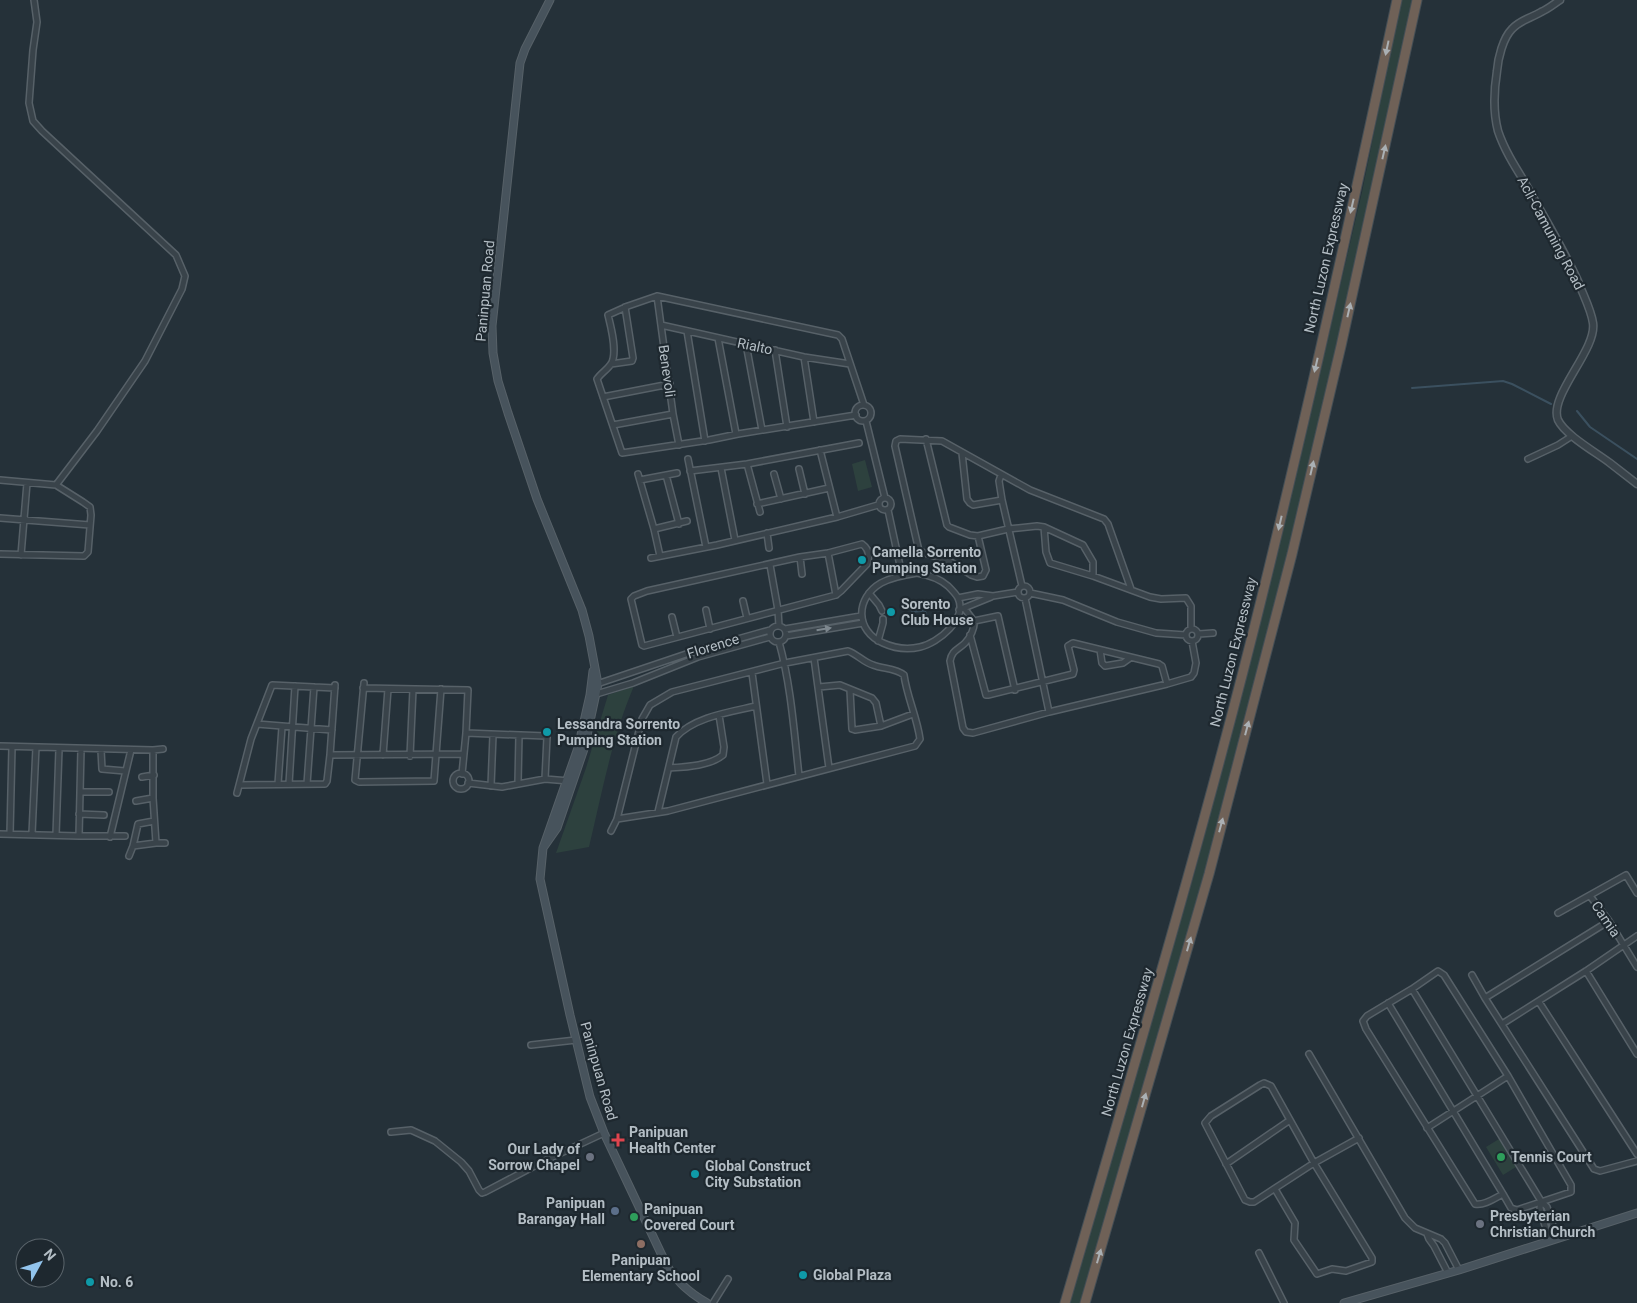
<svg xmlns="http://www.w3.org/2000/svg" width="1637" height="1303" viewBox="0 0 1637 1303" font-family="Roboto,sans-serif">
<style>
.green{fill:#2d413e}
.water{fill:#3b505f}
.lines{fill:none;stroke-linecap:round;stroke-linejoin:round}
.stream{stroke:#3b505f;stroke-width:2}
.minor-casing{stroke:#576168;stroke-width:8}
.tertiary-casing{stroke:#576168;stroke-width:9}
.secondary-casing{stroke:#576168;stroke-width:9}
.motorway-casing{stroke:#444e55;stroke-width:11}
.minor{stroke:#39434a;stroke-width:5}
.tertiary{stroke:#39434a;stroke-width:6}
.secondary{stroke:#47535c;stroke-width:7}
.motorway{stroke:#6f6157;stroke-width:9}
.oneway{fill:#aab0b4}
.oneway2{fill:#7d878e}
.culture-dot{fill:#0f9aa8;stroke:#1e282f;stroke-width:2}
.health-dot{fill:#e0444e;stroke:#1e282f;stroke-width:2}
.worship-dot{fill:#6b7280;stroke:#1e282f;stroke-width:2}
.leisure-dot{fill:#2e9e5b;stroke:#1e282f;stroke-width:2}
.service-dot{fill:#5c6f8a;stroke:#1e282f;stroke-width:2}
.education-dot{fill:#8d6e63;stroke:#1e282f;stroke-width:2}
.labels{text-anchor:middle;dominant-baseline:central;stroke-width:4.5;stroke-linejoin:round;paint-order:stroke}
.street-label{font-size:14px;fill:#b4bec5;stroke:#1e282f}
.poi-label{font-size:14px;font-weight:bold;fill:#b4bec5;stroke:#1e282f;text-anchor:start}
</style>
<rect width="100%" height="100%" fill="#253139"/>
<path class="green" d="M1401 0H1412L1373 191 1310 463 1252 702 1205 878 1081 1303H1070L1194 875 1240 702 1299 463 1362 192Z
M865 460 872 487 858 491 852 464Z
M634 686C612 737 602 793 589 847L556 853 586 768 608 695Z
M1499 1139 1516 1167 1503 1175 1486 1147Z"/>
<path class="water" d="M930 601 931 609 926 610 928 618 918 619 917 616 921 615V612L911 613 910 605Z"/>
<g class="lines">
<path class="stream" d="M1412 388 1503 381 1512 384 1551 404
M1577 411 1590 427 1637 459"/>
<g class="minor-casing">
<path id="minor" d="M34 0 37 22 33 50 29 103 33 121 42 131 176 255 185 276 182 289 145 361 97 431 56 485
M657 296 673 414 679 445
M661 325 804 357 850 364
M687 331 705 441
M718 338 736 434
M746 344 762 430
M775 350 787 427
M804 357 814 422
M611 364 632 361 633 358 625 307
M603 397 670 384
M855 413a8 8 0 1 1 16 0a8 8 0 1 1-16 0Z
M856 415 738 434 709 440 622 453 597 379C601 373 607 370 611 364 618 353 611 327 608 315L628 306 657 296 838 335 842 339 864 405
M866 421 885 498
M613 425 673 414
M926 439 947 525 949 527 970 535 978 536 1008 529 1037 526 1044 527 1083 545 1093 562V576
M820 450 837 517
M962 453 967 499 970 503 973 505 1002 500 999 481 1001 475
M688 459 706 547
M1528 459 1558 445 1572 436
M747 464 760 512
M721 468 735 540
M799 469 805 494
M690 471 747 464 859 443
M638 474 654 529 660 556
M774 474 781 499
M666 475 679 524
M0 480 56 485 83 502 90 507 91 515 88 552 84 556 0 554
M640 480 677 473
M879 504a6 6 0 1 1 12 0a6 6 0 1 1-12 0Z
M1002 500 1022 586
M757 504 829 488
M888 510 902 575
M0 518 90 525
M1044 527 1046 552 1050 563 1093 576 1150 597 1161 599 1186 598 1191 606V629
M654 529 687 521
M767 533 769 548
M978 536 986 570 983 576 977 577 971 575 951 562 919 551 895 446 896 441 900 439 942 441 1030 490 1104 519 1108 524 1131 589
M862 544C869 549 870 556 867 564L841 591 836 595 644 646 642 645 631 599 634 596 647 591 800 557 828 553Z
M828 553 836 595
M21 555 27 483
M800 557 802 574
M651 558 717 545 837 517 878 505
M770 565 778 610 779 626
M917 573C929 575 939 578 948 586 951 589 956 594 958 598 968 619 938 643 920 647 907 650 894 648 883 643 855 631 855 598 881 583 892 577 904 575 917 573Z
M1018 592a6 6 0 1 1 12 0a6 6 0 1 1-12 0Z
M869 593 879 605 882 611
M1030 593 1063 600 1117 622 1156 633 1186 635
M958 598 978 594 993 596 1018 592
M1025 598 1049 712
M743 601 747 618
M964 608 974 621
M706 610 710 629
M959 610 991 597
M672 617 677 637
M770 634a8 8 0 1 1 16 0a8 8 0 1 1-16 0Z
M1186 635a6 6 0 1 1 12 0a6 6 0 1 1-12 0Z
M785 629 861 616
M1199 634 1213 633
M970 635 986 695H988L1073 674 1074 670 1068 646 1073 643 1159 664 1162 666 1167 684
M786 636 863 623
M878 641 883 623V619
M779 642C791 685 794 731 799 776
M1100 650 1102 663 1105 666 1123 663 1130 658
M814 658 829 768
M752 673 767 784
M364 683 355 780 359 782 434 781 441 689
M597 684 695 651 770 630
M335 685 330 755 464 754
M819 687 840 685 872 698 876 703 881 726
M363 688 468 690 466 733 462 774
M850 690 852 729 855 730 881 726 913 714
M1015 690 998 616 974 621C975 628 970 638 965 643 958 650 952 650 950 661L963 728 966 732 973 733 1049 712 1167 684 1191 677 1194 673 1196 663 1192 641
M593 695 633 683 698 657 770 637
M257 724 332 730
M466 733 546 736 547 737 545 779
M0 746 153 750V798L156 843 133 846 138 824 154 821
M101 750 102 769 125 771
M153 750 163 749
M383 755 388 689
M410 756 413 689
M669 768C685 767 710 766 723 755L724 747 719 715
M453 781a8 8 0 1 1 16 0a8 8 0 1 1-16 0Z
M142 777 154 775
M468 783 502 787 545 779 569 781
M518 783 519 735
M278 784 282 727
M289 784 295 686
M307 784 314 687
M240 785 325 784 327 781 330 755
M491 786 493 735
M80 792H109
M237 793 251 739 272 685 335 688
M136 801 153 798
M658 812 676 737C694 717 730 712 756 706
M79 814 104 815
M611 831 617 819 642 719 650 705 672 692 785 663 848 651C857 654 863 662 873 665 883 669 896 668 904 675 907 697 917 717 920 739L915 746 668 811 617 819
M0 834 79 836H125
M10 834 12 747
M32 834 36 747
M56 835 59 749
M79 836 81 749
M110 837 131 750
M156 843H165
M129 856 133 846
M1590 896 1609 921 1637 967
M1558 913 1626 875 1637 893
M1438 971 1444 975 1508 1076 1571 1185V1192L1517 1210 1511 1208 1503 1194C1495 1198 1484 1206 1475 1204L1366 1029 1363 1021 1367 1016 1412 989Z
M1586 971 1637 1054
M1472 975 1485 998 1594 1169 1600 1171 1637 1161
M1412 989 1541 1201 1547 1207 1557 1238
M1485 998 1609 921
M1539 1002 1637 1154
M1388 1003 1503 1194
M1502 1024 1586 971 1637 936
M531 1045 576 1040
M1309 1054 1405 1218 1415 1228 1441 1239 1445 1243 1459 1270
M1427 1128 1508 1076
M391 1132 411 1130 435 1141 461 1162 469 1171 479 1190 482 1193 485 1192 544 1161 604 1133
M1226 1164 1290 1120
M1275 1189 1295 1223 1294 1240 1317 1274 1332 1269 1346 1271 1372 1262V1258L1314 1163 1271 1086 1264 1083 1260 1085 1211 1116 1205 1123 1245 1200 1250 1202H1254L1314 1163 1359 1138
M1541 1201 1540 1208 1549 1240
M1427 1234 1429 1239 1434 1246 1448 1273
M1259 1253 1284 1303
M713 1303 728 1279"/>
</g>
<g class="tertiary-casing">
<path id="tertiary" d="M1560 0C1554 4 1548 9 1541 12 1531 18 1520 20 1512 29 1503 38 1498 58 1497 71 1494 90 1493 112 1498 131 1504 149 1514 165 1524 181 1542 214 1562 246 1578 281 1583 295 1591 309 1593 323 1597 350 1548 396 1558 420 1565 435 1597 453 1610 463 1619 470 1628 477 1637 484"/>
</g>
<g class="secondary-casing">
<path id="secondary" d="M593 671 590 695 578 748 543 848 540 879 570 1015 590 1097 604 1133 667 1266C679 1283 688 1292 707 1303
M543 848 557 828 584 749 598 684 589 636 582 610 537 499 508 413 498 381 493 353 492 326 520 63 525 49 550 0
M1344 1303 1459 1270 1637 1213"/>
</g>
<g class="motorway-casing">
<path id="motorway" d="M1065 1303C1138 1052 1213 802 1274 547 1318 366 1358 183 1397 0
M1085 1303 1209 874 1292 554 1341 346 1417 0"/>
</g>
<use href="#minor" class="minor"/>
<use href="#tertiary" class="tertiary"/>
<use href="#secondary" class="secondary"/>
<use href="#motorway" class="motorway"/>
</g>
<defs><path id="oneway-solid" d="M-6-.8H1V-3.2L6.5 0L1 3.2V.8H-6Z" transform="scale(1.25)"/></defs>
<g class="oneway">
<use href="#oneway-solid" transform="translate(1387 48) rotate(102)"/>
<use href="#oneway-solid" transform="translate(1384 152) rotate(-77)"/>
<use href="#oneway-solid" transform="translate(1352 206) rotate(103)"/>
<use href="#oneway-solid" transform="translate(1349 310) rotate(-77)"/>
<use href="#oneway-solid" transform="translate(1316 365) rotate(103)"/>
<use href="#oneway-solid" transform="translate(1312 468) rotate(-77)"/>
<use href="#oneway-solid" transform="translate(1280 523) rotate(103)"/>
<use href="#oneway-solid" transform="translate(1247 728) rotate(-75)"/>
<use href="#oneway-solid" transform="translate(1221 825) rotate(-75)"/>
<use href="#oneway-solid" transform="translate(1189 944) rotate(-74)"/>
<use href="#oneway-solid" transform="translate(1144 1100) rotate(-74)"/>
<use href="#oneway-solid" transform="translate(1099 1256) rotate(-74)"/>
</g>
<use class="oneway2" href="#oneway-solid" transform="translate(824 629) rotate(-9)"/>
<g class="culture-dot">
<circle cx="862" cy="560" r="5"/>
<circle cx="891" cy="612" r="5"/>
<circle cx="547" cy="732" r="5"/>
<circle cx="695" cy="1174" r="5"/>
<circle cx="803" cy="1275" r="5"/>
<circle cx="90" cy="1282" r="5"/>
</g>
<path class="health-dot" d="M615.5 1132.5h5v5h5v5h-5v5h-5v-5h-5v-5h5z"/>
<g class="worship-dot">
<circle cx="590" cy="1157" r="5"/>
<circle cx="1480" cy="1224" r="5"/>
</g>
<g class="leisure-dot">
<circle cx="1501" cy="1157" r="5"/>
<circle cx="634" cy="1217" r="5"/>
</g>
<circle class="service-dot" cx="615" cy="1211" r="5"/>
<circle class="education-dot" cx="641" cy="1244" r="5"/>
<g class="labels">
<g class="street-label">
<text transform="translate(1551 233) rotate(62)">Acli-Camuning Road</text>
<text transform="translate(1326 258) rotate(-77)">North Luzon Expressway</text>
<text transform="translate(485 291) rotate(-85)">Paninpuan Road</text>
<text transform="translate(755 346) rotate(12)">Rialto</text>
<text transform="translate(667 371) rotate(82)">Benevoli</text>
<text transform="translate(713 646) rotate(-17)">Florence</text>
<text transform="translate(1233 652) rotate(-76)">North Luzon Expressway</text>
<text transform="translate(1606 919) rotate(56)">Camia</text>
<text transform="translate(1127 1042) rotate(-74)">North Luzon Expressway</text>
<text transform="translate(599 1071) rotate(74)">Paninpuan Road</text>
</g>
<g class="poi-label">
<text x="872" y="552">Camella Sorrento<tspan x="872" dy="16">Pumping Station</tspan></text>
<text x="901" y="604">Sorento<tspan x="901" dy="16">Club House</tspan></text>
<text x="557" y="724">Lessandra Sorrento<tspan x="557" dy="16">Pumping Station</tspan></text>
<text x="629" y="1132">Panipuan<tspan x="629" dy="16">Health Center</tspan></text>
<text x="580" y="1149" text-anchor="end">Our Lady of<tspan x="580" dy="16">Sorrow Chapel</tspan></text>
<text x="1511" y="1157">Tennis Court</text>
<text x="705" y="1166">Global Construct<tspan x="705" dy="16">City Substation</tspan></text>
<text x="605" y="1203" text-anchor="end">Panipuan<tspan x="605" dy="16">Barangay Hall</tspan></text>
<text x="644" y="1209">Panipuan<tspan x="644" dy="16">Covered Court</tspan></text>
<text x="1490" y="1216">Presbyterian<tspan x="1490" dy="16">Christian Church</tspan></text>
<text x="641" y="1260" text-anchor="middle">Panipuan<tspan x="641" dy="16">Elementary School</tspan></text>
<text x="813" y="1275">Global Plaza</text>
<text x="100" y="1282">No. 6</text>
</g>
</g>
<g transform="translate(40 1263) rotate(50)"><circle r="24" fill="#1e282f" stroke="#5a646b"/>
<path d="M0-4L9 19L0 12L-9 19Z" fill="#92c4ed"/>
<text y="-8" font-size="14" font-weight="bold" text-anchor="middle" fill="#b4bec5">N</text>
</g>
</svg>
